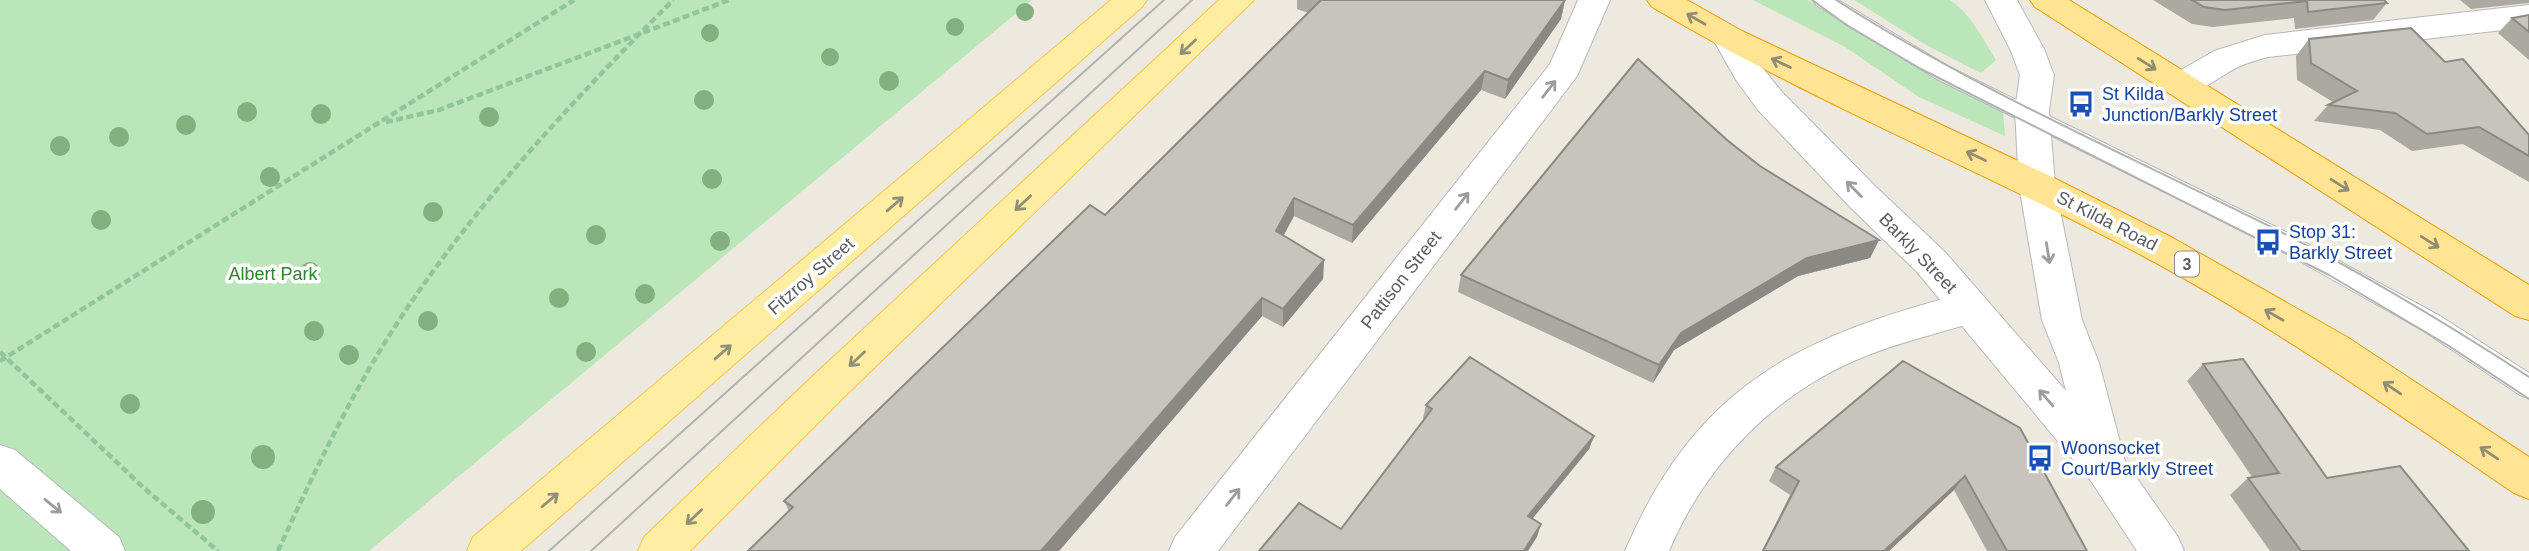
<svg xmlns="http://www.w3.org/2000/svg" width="2529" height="551" viewBox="0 0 2529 551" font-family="Arial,sans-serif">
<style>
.green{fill:#bae6b9}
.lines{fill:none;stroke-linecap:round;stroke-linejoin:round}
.service-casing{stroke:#b5b8bd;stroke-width:2}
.minor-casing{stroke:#b5b8bd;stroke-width:2}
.tertiary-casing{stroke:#b5b8bd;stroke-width:2}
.secondary-casing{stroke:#b5b9bf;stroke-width:2}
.primary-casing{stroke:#f9c44c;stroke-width:2}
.trunk-casing{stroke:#ec9c00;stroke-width:2}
.path{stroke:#91c59e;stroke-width:4.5;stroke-dasharray:7 3.5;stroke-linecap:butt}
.service{fill:#fff;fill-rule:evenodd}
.minor{fill:#fff;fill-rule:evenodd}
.tertiary{fill:#fff;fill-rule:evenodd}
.secondary{fill:#fff;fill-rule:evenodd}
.primary{fill:#ffeda2;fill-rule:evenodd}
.trunk{fill:#ffe493;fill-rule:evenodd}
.tram{stroke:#b1b2b2;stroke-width:2}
.tree{fill:#84b07f}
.wall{fill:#aba9a2}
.shaded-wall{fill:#8b8984}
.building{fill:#c7c4bc;stroke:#8b8984;stroke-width:2}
.oneway{stroke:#928c72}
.oneway2{stroke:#928f78}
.oneway3{stroke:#9b9da0}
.labels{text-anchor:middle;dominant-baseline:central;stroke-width:7;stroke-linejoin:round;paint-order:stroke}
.shield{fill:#fff;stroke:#8a8d90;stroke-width:2}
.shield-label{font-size:16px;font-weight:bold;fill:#585c61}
.transit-label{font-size:18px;fill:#164399;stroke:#fff;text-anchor:start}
.street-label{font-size:18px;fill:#585c61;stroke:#fff}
.park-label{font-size:18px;fill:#2e8230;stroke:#fff}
</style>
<rect width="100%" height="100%" fill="#ede9df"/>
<path class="green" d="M0 0H1032L369 551H0Z
M1753 0H1808L1895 55 2003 111 2005 136 1919 97 1845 47Z
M1854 0H1950C1971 14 1983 39 1996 60L1981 73 1926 45Z"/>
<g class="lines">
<g class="service-casing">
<path id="service" d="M1813 0H1838L1951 68 2280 229 2440 316 2529 373V398L2520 395 2422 330 2349 289 2264 241 1935 78 1816 5Z"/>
</g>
<g class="minor-casing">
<path id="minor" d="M1578 0H1610L1577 76 1218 551H1169L1175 537 1550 64Z
M2529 5V27L2268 57C2257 60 2246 63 2236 68 2214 79 2194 101 2169 93L2164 85 2169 77 2214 51 2265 35Z
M1970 292 1984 297 1990 308 1984 319C1945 332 1905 340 1866 356 1778 390 1705 464 1669 551H1625C1697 383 1802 335 1970 292Z"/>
</g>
<g class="tertiary-casing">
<path id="tertiary" d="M0 445 15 450 119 537 125 551H71L0 489Z"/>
</g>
<g class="secondary-casing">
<path id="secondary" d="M1985 0H2017L2044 49 2054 75 2049 110 2055 185 2082 320 2099 363 2125 461 2178 537 2184 551H2137L2091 481 1917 272 1849 206 1758 110 1736 80 1713 39 1718 31 1730 28 1742 31 1761 66 1782 92 1875 186 1945 252 2066 391 2059 363 2042 320 2019 185 2015 110 2020 75 2010 49Z"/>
</g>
<g class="primary-casing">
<path id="primary" d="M1111 0H1147L1142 7 521 551H467L473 537Z
M1219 0H1254L844 397 690 551H638L644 537 816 373Z"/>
</g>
<g class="trunk-casing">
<path id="trunk" d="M1647 0H1687L1742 31 2050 176 2173 238 2347 337 2529 457V499L2514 493C2393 411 2273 325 2143 256 1981 170 1810 101 1652 7Z
M2030 0H2069L2529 285V320L2515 316 2035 7Z"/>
</g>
<path class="path" d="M386 122 439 110 729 0
M0 352 144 488 218 551
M0 361 574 0
M278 551C317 466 357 381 410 304 486 192 579 95 673 0"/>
<use href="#service" class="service"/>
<use href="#minor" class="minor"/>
<use href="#tertiary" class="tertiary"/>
<use href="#secondary" class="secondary"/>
<use href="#primary" class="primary"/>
<use href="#trunk" class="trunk"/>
<path class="tram" d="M1812 0 1848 26 1921 69 2329 275 2449 346 2529 399
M1836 0C1975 89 2125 154 2273 228 2361 272 2446 323 2529 377
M549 551 1164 0
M591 551 1192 0"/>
</g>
<g class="tree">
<circle cx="1025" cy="12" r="9"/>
<circle cx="955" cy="27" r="9"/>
<circle cx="710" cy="33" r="9"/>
<circle cx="830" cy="57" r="9"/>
<circle cx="889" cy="81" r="10"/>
<circle cx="704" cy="100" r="10"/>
<circle cx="247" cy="112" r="10"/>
<circle cx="321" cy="114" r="10"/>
<circle cx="489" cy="117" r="10"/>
<circle cx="186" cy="125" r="10"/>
<circle cx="119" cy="137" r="10"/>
<circle cx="60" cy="146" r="10"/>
<circle cx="270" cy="177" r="10"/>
<circle cx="712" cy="179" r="10"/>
<circle cx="433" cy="212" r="10"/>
<circle cx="101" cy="220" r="10"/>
<circle cx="596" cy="235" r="10"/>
<circle cx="720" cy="241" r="10"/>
<circle cx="310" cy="272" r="10"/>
<circle cx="645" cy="294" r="10"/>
<circle cx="559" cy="298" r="10"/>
<circle cx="428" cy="321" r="10"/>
<circle cx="314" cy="331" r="10"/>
<circle cx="586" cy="352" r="10"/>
<circle cx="349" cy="355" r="10"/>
<circle cx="130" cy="404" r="10"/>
<circle cx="263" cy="457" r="12"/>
<circle cx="203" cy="512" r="12"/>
</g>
<path class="wall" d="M1297 0H1565L1561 19 1505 99 1481 90 1352 243 1294 216 1284 235 1324 260 1323 279 1283 327 1262 316 1059 551H748L789 511 784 501 1105 215 1308 13 1297 9Z
M2153 0H2384L2387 3 2373 20 2295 29 2294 18 2213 27 2192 24Z
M2460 0H2529V3L2471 9Z
M2529 15V60L2498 33 2512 18Z
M2309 39 2445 62 2529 135V182L2463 144 2412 151 2380 130 2314 121 2328 105 2333 102 2297 80 2296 56Z
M1727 140 1760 166 1879 240 1870 258 1798 276 1674 350 1653 383 1458 292 1461 275Z
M1903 361 2087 551H1987L1954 490 1889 551H1762L1790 495 1769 481 1776 467Z
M2203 364 2327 478 2469 551H2270L2230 495 2248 478 2252 477 2187 381Z
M1426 405 1594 436 1589 449 1532 519 1537 537 1341 529 1424 419 1423 418Z"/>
<path class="shaded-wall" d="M1565 0 1561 19 1505 99 1508 80Z
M1485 71 1481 90 1352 243 1353 225Z
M1294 198V216L1276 249V231Z
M1879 240 1870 258 1798 276 1674 350 1653 383 1659 365 1681 333 1807 258Z
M1324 260 1323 279 1283 327V309Z
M1262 298V316L1059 551H1041Z
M1594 436 1589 449 1524 529 1528 516Z
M1965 476 1954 490 1889 551H1884Z
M1541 524 1537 537 1528 551H1524Z"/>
<path class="building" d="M1321 0H1565L1508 80 1485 71 1353 225 1294 198 1276 231 1324 260 1283 309 1262 298 1041 551H748L793 507 784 501 1090 205 1105 215Z
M2192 0H2384L2387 3 2308 12 2307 1 2225 10 2204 7Z
M2529 15V32L2512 18Z
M2411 28 2445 62 2463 59 2529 135V156L2479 127 2427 134 2395 113 2328 105 2357 91 2311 63 2309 39Z
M1638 59 1727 140 1760 166 1879 240 1807 258 1681 333 1659 365 1461 275Z
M1470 357 1594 436 1528 516 1541 524 1524 551H1259L1299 503 1341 529 1432 409 1426 405Z
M2243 359 2327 478 2400 466 2469 551H2301L2248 478 2279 473 2203 364Z
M1903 361 2020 428 2087 551H2007L1965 476 1884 551H1763L1799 481 1776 467Z"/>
<defs><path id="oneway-shaft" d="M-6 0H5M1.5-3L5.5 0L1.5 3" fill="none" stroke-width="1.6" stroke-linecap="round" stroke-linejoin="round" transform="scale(1.75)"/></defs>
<g class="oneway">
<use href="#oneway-shaft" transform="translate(1696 19) rotate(-150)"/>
<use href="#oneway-shaft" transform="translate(1781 63) rotate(-155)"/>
<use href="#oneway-shaft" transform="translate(2147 64) rotate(32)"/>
<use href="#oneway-shaft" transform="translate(1976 156) rotate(-155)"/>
<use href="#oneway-shaft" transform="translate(2340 185) rotate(32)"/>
<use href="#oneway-shaft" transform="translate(2430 242) rotate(32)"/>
<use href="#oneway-shaft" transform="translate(2274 315) rotate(-150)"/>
<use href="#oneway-shaft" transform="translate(2392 388) rotate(-146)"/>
<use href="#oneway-shaft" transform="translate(2489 453) rotate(-146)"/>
</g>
<g class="oneway2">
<use href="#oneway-shaft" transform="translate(1188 47) rotate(137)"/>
<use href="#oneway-shaft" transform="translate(1023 203) rotate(137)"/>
<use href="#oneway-shaft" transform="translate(895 204) rotate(-41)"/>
<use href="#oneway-shaft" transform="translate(723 352) rotate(-41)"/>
<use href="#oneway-shaft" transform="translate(857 359) rotate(137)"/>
<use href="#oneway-shaft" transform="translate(550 500) rotate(-40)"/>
<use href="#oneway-shaft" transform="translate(694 517) rotate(136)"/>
</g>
<g class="oneway3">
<use href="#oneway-shaft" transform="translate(1549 89) rotate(-52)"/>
<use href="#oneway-shaft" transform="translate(1854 189) rotate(-135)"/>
<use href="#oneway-shaft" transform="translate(1462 201) rotate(-52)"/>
<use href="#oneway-shaft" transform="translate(2048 253) rotate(81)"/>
<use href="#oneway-shaft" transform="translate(2046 398) rotate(-131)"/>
<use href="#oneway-shaft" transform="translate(1233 497) rotate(-52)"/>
<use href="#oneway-shaft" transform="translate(53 506) rotate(39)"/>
</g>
<defs>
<g id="bus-bare" transform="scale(2.1)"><path d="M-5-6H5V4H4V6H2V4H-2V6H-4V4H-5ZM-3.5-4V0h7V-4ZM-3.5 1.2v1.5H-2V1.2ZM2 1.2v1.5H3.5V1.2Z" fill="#1a4fb4" stroke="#fff" stroke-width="2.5" paint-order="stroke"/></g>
</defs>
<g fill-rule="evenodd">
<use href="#bus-bare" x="2081" y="104"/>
<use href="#bus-bare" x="2268" y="242"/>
<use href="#bus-bare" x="2040" y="458"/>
</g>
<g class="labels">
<rect class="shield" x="2175" y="251.5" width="24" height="25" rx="5"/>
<g class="shield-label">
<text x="2187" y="264">3</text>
</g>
<g class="transit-label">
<text x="2102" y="94">St Kilda<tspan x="2102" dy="21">Junction/Barkly Street</tspan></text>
<text x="2289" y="232">Stop 31:<tspan x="2289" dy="21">Barkly Street</tspan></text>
<text x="2061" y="448">Woonsocket<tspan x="2061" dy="21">Court/Barkly Street</tspan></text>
</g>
<g class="street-label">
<text transform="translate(2107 221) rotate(27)">St Kilda Road</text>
<text transform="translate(1918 253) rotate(46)">Barkly Street</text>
<text transform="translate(811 276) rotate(-41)">Fitzroy Street</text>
<text transform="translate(1401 280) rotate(-52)">Pattison Street</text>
</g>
<g class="park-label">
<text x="273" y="274">Albert Park</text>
</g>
</g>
</svg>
